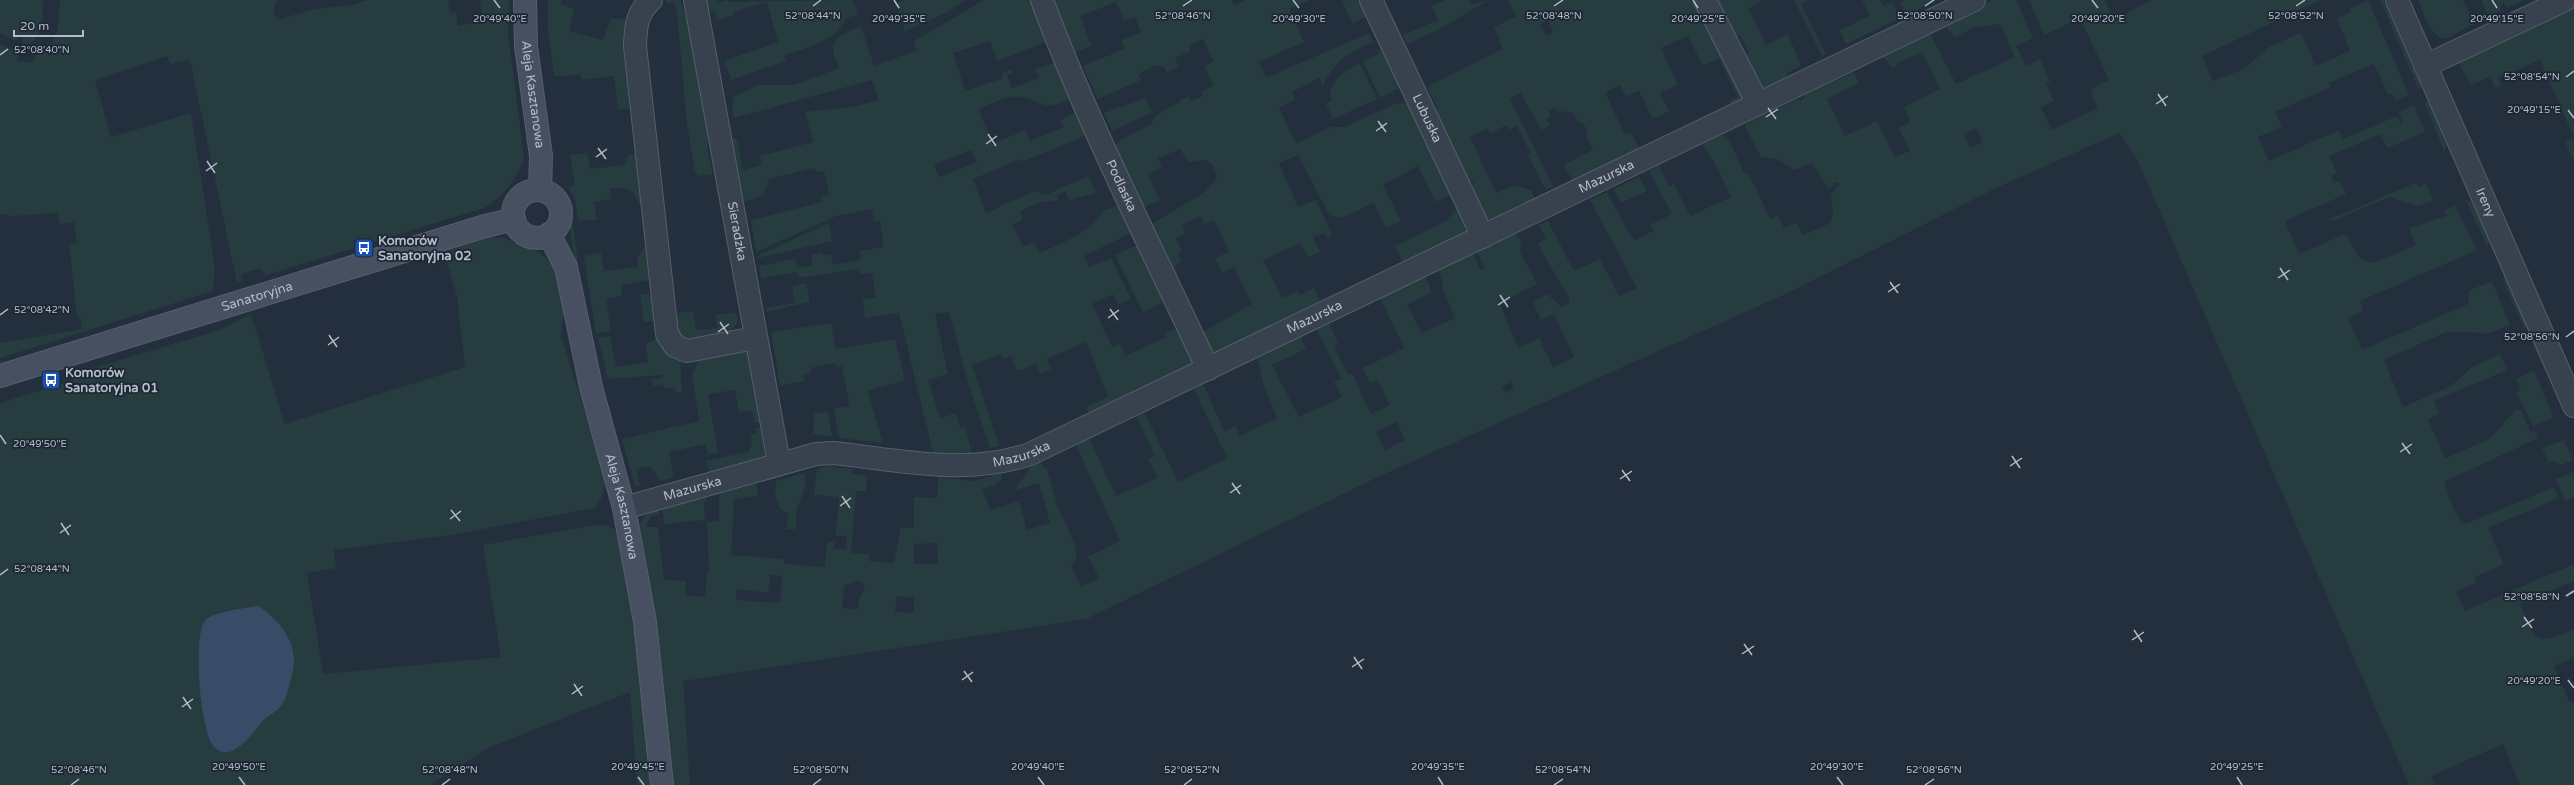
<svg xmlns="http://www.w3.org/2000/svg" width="2574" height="785" viewBox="0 0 2574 785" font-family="'Varela Round',sans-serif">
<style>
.green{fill:#263c3f;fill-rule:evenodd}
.water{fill:#394c67}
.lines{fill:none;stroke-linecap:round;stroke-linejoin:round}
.street-casing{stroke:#565f6c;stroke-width:24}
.secondary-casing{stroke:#565f6c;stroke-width:24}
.street{stroke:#38414e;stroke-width:22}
.secondary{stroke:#465061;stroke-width:22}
.ticks{fill:none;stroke:#b4bcc9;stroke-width:1.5}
.labels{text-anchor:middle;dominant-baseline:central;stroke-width:3.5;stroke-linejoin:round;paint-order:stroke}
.street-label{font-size:13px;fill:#b4bcc9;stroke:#1d2633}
.poi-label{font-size:13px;font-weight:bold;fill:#b4bcc9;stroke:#1d2633;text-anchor:start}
.ticks-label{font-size:10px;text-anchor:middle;fill:#b4bcc9;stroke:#1d2633;stroke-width:3.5;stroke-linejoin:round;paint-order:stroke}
</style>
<rect width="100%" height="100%" fill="#242f3e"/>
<path class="green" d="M0 0H43C42 18 46 35 28 44L22 43 23 35H17L16 41 0 33Z
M60 0H279L275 2 273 12 278 20 310 10 351 5 368 0H448L450 13 456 12 458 26 482 21 480 0H509L508 33 524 157C518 178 503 197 484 208L266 275 260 268 242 274 241 282 237 283 190 60 170 64 167 56 95 80 111 137 191 113 215 268 213 291 0 358V343L82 329 80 316H77L69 244 77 243 74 222 60 224 57 213 13 216 0 214V44L18 53 17 60 33 63 35 55C61 46 58 23 60 0Z
M548 0H561V4L574 9 569 31 603 40 611 18 627 20 633 108 618 110 614 76 582 80 581 75 554 76 548 30Z
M666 0H681L684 14 691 26 708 130 707 148 713 174 699 176 695 172 687 124 677 12 674 2 666 3Z
M703 0H717L718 3 726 0 730 2 853 0 858 14 845 19C835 43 807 47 784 55L786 61 731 80 724 61 778 42 767 2 733 12 734 15 717 20 715 12 707 11Z
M905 0H965L947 12 905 32 896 3Z
M984 0H1033L1049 41 997 61 990 41 953 53 965 91 1003 78 1002 73 1012 69 1013 72 1007 75 1012 88 1039 78 1035 69 1057 62 1072 98C1036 115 1045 97 1014 97 1002 97 989 105 979 109L992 144 1026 130 1030 141 1064 127 1061 120 1077 112 1089 134 1022 162 1021 159 973 179 986 213 1034 191 1046 195 1088 176 1096 193 1069 200 1065 191 1057 195 1059 200 1040 202 1020 211 1023 219 1012 225 1023 247 1034 242 1040 253C1062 243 1091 232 1104 210L1121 205 1133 232 1084 256 1089 267 1111 258 1131 299 1118 304 1113 294 1092 304 1112 347 1120 344 1125 356 1166 337 1164 333 1177 328 1193 363 1192 365 1090 416 1086 407 1108 397 1086 342 1047 359 1051 369 1040 374 1036 364 1017 371 1011 356 1003 359 1000 354 972 365 999 446 990 448 967 379 949 312 935 314 948 374 928 380 940 418 956 413 960 428 965 426 973 457 934 456 899 313 865 318 863 299 876 298 872 273 860 274 859 269 805 277 797 276V272L761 278 759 266 795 259 797 268 813 265 811 255 822 253 823 256 831 254 833 265 861 260 860 251 884 247 880 221 874 222 872 209 836 216 756 252 751 220 822 202 821 196 829 195 824 171 816 172 815 168 769 179 763 195 741 203 730 139 737 138 743 170 762 165 760 156 813 142 805 112 852 107 878 100 872 80 734 118 732 108 734 96 759 85H795L839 68C837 62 833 55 833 49 831 36 852 30 861 26L874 66 917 50 914 41ZM972 150 977 162 939 177 934 164Z
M1050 0H1232L1234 5 1246 0H1310L1289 9 1304 42 1259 62 1266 78 1369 33 1374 42C1347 53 1337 59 1323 85L1319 78 1292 92 1295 99 1279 108 1296 143 1332 127H1344L1395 104 1411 103 1453 190 1450 195 1436 202 1418 166 1383 185 1401 221 1386 228 1374 203 1341 218 1329 215 1298 155 1279 163 1298 207 1316 200 1332 234 1327 238 1324 233 1313 237 1320 252 1308 257 1301 243 1263 260 1282 298 1298 291 1300 295 1314 288 1322 304 1214 354 1201 335 1203 332 1252 304 1234 267 1222 272 1215 258 1229 252 1214 220 1205 224 1201 216 1182 225 1186 233 1176 238 1182 252 1178 254 1181 260 1174 267 1178 275 1176 276 1150 225 1203 193 1214 182 1217 176 1212 164 1206 160 1188 162 1180 149 1158 158 1162 167 1148 174 1160 200 1143 208 1112 148 1121 140 1150 125 1158 114 1180 102V100L1189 96 1191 101 1203 96 1202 91 1213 86 1205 66 1213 61 1203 39 1189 45 1191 51 1175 58 1178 67 1167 72 1165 68 1157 65 1138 74 1141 80 1098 99 1083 66 1125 49 1121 40 1141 32 1135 17 1124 21 1116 2 1080 16 1091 45 1071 55Z
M1342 0H1363L1369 13 1367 17 1352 23Z
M1446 0H1469L1471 5 1488 0 1442 28 1407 44 1403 35 1438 20 1432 6Z
M1508 0H1697L1743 96 1735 106 1729 101 1738 97 1719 58 1703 66 1688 36 1661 48 1678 85 1660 93 1669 111 1653 119 1639 91 1626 96 1620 85 1605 92 1625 135 1631 133 1641 151 1574 184 1564 165 1593 150 1586 136 1588 132 1583 123 1579 122 1573 113 1563 111 1558 113 1555 108 1549 111 1551 116 1547 119 1550 126 1541 130 1521 93 1510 99 1553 186 1546 190 1528 155 1531 154 1517 126 1509 130 1507 125 1490 133 1488 128 1470 137 1496 193 1513 185 1531 190 1536 202 1491 222 1486 220 1468 187 1474 184 1472 181 1466 183 1432 111 1438 109 1427 87 1503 49 1494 27 1516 17ZM1548 20 1553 32 1546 36 1540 24Z
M1714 0H1762L1748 9 1766 45 1788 34 1801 66 1787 73 1789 79 1766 89 1762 88 1743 56 1749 53 1740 35 1733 38Z
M1794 0H1808L1801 4 1826 54 1822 56Z
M1862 0H1880L1883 6 1892 2 1900 18 1846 44 1840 30 1870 16Z
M1905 0H1938L1905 16 1901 3Z
M1993 0H2016L2033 38 2016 46 2026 66 2040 59 2050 82 2046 83 2054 101 2041 107 2052 130 2098 108 2090 90 2109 80 2080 18 2044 35 2029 0H2105L2112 16 2117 18 2152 0H2320L2202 56 2213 81 2244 69 2270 46 2301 33 2316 66 2350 51 2337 18 2351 12 2350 8 2368 0 2409 95 2396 101 2392 94 2388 95 2374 64 2329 83 2331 87 2275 112 2282 127 2258 137 2269 161 2339 130 2343 139 2397 116 2400 123 2403 122 2398 112 2414 105 2425 132 2387 148 2380 134 2329 156 2337 173 2331 176 2334 183 2340 181 2346 194 2285 221 2299 254 2343 235 2347 236C2356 249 2357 264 2377 262L2416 245 2409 228 2446 216 2444 210 2455 206 2477 250 2360 301 2363 311 2348 318 2362 350 2468 304 2469 290 2492 282 2510 325 2491 333 2446 332 2384 360 2403 407 2451 386 2472 367 2500 354 2507 370 2434 401 2439 414 2428 419 2445 458 2490 439 2515 410H2521L2530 432 2535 431 2538 438 2444 482C2449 494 2454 519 2466 524L2554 487 2559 498 2488 528 2504 564 2475 577 2476 582 2456 592 2465 611 2574 564V581L2520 604C2535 640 2535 647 2574 629V662L2572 658 2554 666 2570 703 2574 701V785H2520L2503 744 2431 776 2435 785H2409L2137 159 2119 133 1996 188 1792 291 1380 476 1086 619 683 681 690 785H670L664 688 639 530C641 517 647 513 658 507L660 514 652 516 645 527H658L664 580 686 581 685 595 705 597 707 573 709 572 707 522 719 521V491L756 479 758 496 734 499 731 555 784 559V564L825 567 827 542H834V549H846L847 536 836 535 839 497 814 495 817 469 826 466 852 469V474L867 476 866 491H856L851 553 869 554V561L894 563 901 527 914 528V497L937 498 938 477 975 481 1001 473 1002 479 993 486 982 489 991 510 1019 501 1027 530 1050 523 1039 483 1016 490C1019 478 1029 477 1030 465L1040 462 1047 470 1058 507 1075 544 1076 559 1071 566 1081 587 1099 578 1088 557 1120 541 1076 445 1089 438 1116 496 1157 478 1148 459 1155 456 1136 416 1145 413 1178 482 1227 458 1194 389 1203 384 1224 431 1235 426 1240 436 1277 418 1264 386 1257 359 1301 337 1306 349 1272 365 1299 417 1342 397 1334 382 1342 379 1317 330 1329 324 1338 343 1334 346 1348 375 1352 373 1371 414 1390 405 1377 379 1370 383 1363 368 1404 348 1381 299 1376 301 1377 298 1425 275 1432 292 1407 305 1422 333 1455 318 1444 292 1439 268 1472 252 1481 271 1485 269 1476 250 1514 232 1521 241 1520 252 1537 284 1500 303 1518 348 1539 338 1553 367 1574 357 1554 314 1541 320 1533 302 1547 294 1562 307 1570 303 1569 298 1541 250 1538 243 1546 239 1539 225 1548 221 1574 271 1600 259 1619 296 1637 288 1590 200 1607 192 1629 234 1635 240 1653 231 1650 225 1672 214 1649 171 1659 165 1669 186 1674 184 1690 216 1731 197 1714 162 1702 144 1722 135 1730 142 1743 171 1750 176 1770 219 1778 215 1784 228 1797 223 1803 235 1830 223 1833 214 1831 195 1840 183 1835 182 1829 190 1812 163 1794 170 1777 159 1761 157 1745 127 1746 124 1798 99 1801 101 1806 94 1854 72 1859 83 1827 99 1845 136 1877 121 1895 157 1910 151 1899 128 1910 122 1904 107 1940 89 1922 52 1900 62 1893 68 1883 56 1930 33 1956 84 2015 57 2000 24 1973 28 1954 37 1947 28V22ZM1976 128 1983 142 1970 148 1964 134ZM1511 382 1514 388 1505 393 1502 387ZM1397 422 1405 440 1385 450 1376 432ZM937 543 938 564H914V544ZM770 575 782 576 780 603 736 600 737 589 768 593ZM857 581 861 582 865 589 859 599 858 609 842 608 844 586ZM897 596 914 598V613L895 612Z
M2380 0H2384L2421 86 2419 90Z
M2418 0H2463L2475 24C2466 27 2454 35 2448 38 2433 44 2422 9 2418 0Z
M2481 0H2525L2507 8 2504 3 2500 4 2502 10 2489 17Z
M2574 7V162L2565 142 2574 138 2540 60 2498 78 2501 85 2495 88 2490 77 2471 85 2458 62Z
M1382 50 1387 51 1403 86 1380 98 1363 61 1379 54 1378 52Z
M1359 63 1377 99 1333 119 1326 104 1332 101C1324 83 1346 72 1359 63Z
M1145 98 1152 112 1112 131 1104 113Z
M2424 101 2429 102 2447 146 2444 151Z
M587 153 590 169 625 165 628 155 638 153 643 205 639 204C633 187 626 187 610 188L611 199 594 202 597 220 578 221 575 199 568 187 575 185 570 155Z
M1639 177 1647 191 1621 203 1614 189Z
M2417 182 2419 187 2426 184 2434 201 2417 206 2389 197 2333 221 2328 220Z
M2466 200 2472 202 2489 240 2487 246Z
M1455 211H1462L1468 230 1465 236 1404 266 1395 246 1445 222Z
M571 216H572L578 264 576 265 570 229Z
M829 223 832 241 758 258 757 256Z
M489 237 504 238 540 253 553 265 564 308 561 336 603 470C606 485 605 497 594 508L451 535 334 550 336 568 307 573 323 674 501 657 483 545 596 525H606L615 530 618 538 643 686 652 785H637L630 692 488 748 430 785H0V403L71 381 83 371 217 331 251 314 285 424 465 367 457 297 446 257V252ZM259 606 279 624 281 706C276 710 269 714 265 719 253 732 243 748 225 751 197 755 198 649 201 630 208 609 240 609 259 606Z
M1139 244 1167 300 1143 312 1115 255Z
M643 249H647L651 280 621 285 622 296 606 299 611 331 596 334 584 256 601 253 604 271 638 267 637 259Z
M2502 278 2506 279 2526 325 2524 328Z
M806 283 810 302 766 312V308L795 303 792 286Z
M653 293 656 321 644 322 640 295Z
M693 311 696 330 717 328 716 315 736 312 738 322 730 332 684 339 674 331 672 314Z
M831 323 836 349 895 339 905 380 868 391 883 443 839 438 834 409 850 406 842 366 836 367 835 363 810 368 811 373 803 374 804 381 780 386 771 332Z
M610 336 616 367 648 362 646 343 658 339 680 358 682 392 676 393 675 388 665 389 664 384 653 386 652 379 663 378 662 375 608 379 598 338Z
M748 350 760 422 755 423 752 411 739 412 735 390 708 394 718 453 708 455 705 444 669 452 674 477 660 481 650 466 636 469 640 486 635 487 622 439 699 421 692 374 702 354Z
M2534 371 2554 417 2533 426 2517 393 2521 390 2516 379Z
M828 411 832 437 813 434 814 414Z
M761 427 765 452 764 458 710 473 705 461 748 452 752 446 750 434 756 433 755 428Z
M2564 440 2573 460 2561 465 2554 461 2549 463 2542 448Z
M2574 471V497L2565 501 2556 479Z
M804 473C808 485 801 497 798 507 795 513 797 523 796 529H787L788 514C776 508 774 494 776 481Z
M703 494 707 501 704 502 705 520 665 524 661 506Z"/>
<path class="water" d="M259 606C282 623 300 645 292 675 289 685 287 698 281 706 277 711 271 714 266 718 256 727 233 766 214 747 200 733 193 639 204 622 211 611 246 608 259 606Z"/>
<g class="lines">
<g class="street-casing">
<g id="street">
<path d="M651 0C636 14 636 26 635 46L667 334 675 346 687 351 755 338"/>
<path id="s1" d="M695 0 779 463"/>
<path id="s2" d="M1042 0C1089 127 1151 246 1208 369"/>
<path id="s3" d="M1371 0 1483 237"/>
<path d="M1705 0 1758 104"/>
<path id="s4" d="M2397 0 2574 406"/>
<path d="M2425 66 2565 0"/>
<path id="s5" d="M624 508 816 454 833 453C899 460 966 476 1030 454L1974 0"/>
</g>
</g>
<g class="secondary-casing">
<g id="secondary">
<path id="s6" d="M525 0 526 46 541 156 540 190"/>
<circle cx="537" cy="214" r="24"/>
<path id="s7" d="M549 234 566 267 591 387 624 508 645 622 662 785"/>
<path id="s8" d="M0 376 482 227 514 219"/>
</g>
</g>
<use href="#street" class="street"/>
<use href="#secondary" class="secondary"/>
</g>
<path class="ticks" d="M494 0 500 8M894 0 899 8M1293 0 1299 8M1693 0 1698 8M2092 0 2098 8M2492 0 2497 8M813 6 821 0M1183 6 1192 0M1554 6 1563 0M1925 6 1934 0M2296 6 2305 0M0 55 8 49M2566 77 2574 71M2158 94 2166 106M2156 104 2168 96M1768 108 1776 119M2568 110 2574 118M1766 117 1778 109M1378 121 1386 132M1376 131 1387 123M988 134 996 146M986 144 997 136M598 148 606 159M596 157 607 149M207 161 215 173M206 171 217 163M2280 268 2288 280M2278 278 2290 270M1890 282 1898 293M1888 292 1900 284M1500 295 1508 307M1498 305 1510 297M1110 309 1118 320M0 315 8 309M1108 318 1119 310M720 322 728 334M718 332 729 324M329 335 337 347M2566 337 2574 331M328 345 339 337M0 435 6 444M2402 443 2410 454M2400 452 2412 444M2012 456 2020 468M2010 466 2022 458M1622 470 1630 481M1620 479 1632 471M1232 483 1240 494M1230 493 1241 485M842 496 850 508M840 506 851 498M451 510 460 521M450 519 461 511M61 523 69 535M60 533 71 525M0 575 8 569M2566 596 2574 591M2524 617 2532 628M2522 627 2534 619M2134 630 2142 642M2132 640 2144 632M1744 644 1752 655M1742 654 1754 646M1354 657 1362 669M1352 667 1364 659M964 671 972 682M962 680 973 672M2568 680 2574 688M574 684 582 696M572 694 583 686M183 697 191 709M182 707 193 699M239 777 245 785M638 777 644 785M1038 777 1044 785M1438 777 1443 785M1837 777 1843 785M2237 777 2242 785M71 785 79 779M442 785 450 779M813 785 821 779M1184 785 1192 779M1554 785 1563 779M1925 785 1934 779"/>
<defs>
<g id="bus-square" transform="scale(1)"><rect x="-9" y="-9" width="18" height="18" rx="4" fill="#1a4fb4" stroke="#1d2633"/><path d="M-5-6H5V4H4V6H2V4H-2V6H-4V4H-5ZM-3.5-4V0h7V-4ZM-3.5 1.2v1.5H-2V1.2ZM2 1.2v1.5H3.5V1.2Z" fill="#fff"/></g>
</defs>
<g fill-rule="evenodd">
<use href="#bus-square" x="364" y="248"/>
<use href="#bus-square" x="51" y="380"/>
</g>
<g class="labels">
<g class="street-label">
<text stroke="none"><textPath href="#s6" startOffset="95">Aleja Kasztanowa</textPath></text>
<text stroke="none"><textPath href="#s3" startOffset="131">Lubuska</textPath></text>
<text stroke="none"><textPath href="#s5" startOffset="1055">Mazurska</textPath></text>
<text stroke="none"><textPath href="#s2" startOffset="202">Podlaska</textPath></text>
<text stroke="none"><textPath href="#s4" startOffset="221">Ireny</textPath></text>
<text stroke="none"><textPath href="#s1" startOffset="235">Sieradzka</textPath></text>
<text stroke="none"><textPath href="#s8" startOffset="269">Sanatoryjna</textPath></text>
<text stroke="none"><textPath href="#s5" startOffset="731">Mazurska</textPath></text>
<text stroke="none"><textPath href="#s5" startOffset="407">Mazurska</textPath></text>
<text stroke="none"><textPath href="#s5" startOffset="71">Mazurska</textPath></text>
<text stroke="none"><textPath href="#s7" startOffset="283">Aleja Kasztanowa</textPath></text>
</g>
<g class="poi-label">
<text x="378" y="241">Komorów<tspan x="378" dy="15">Sanatoryjna 02</tspan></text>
<text x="65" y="373">Komorów<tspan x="65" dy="15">Sanatoryjna 01</tspan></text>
</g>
</g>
<g class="ticks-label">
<text x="813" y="19">52°08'44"N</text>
<text x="1183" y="19">52°08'46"N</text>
<text x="1554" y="19">52°08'48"N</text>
<text x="1925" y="19">52°08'50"N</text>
<text x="2296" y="19">52°08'52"N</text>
<text x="2497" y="22">20°49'15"E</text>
<text x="500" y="22">20°49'40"E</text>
<text x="899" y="22">20°49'35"E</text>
<text x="1299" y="22">20°49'30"E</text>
<text x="1698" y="22">20°49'25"E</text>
<text x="2098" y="22">20°49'20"E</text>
<text x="42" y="53">52°08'40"N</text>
<text x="2532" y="80">52°08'54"N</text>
<text x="2534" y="113">20°49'15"E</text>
<text x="42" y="313">52°08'42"N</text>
<text x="2532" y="340">52°08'56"N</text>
<text x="40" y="447">20°49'50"E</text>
<text x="42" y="572">52°08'44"N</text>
<text x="2532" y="600">52°08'58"N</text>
<text x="2534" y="684">20°49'20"E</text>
<text x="239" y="770">20°49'50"E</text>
<text x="638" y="770">20°49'45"E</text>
<text x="1038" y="770">20°49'40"E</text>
<text x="1438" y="770">20°49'35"E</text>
<text x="1837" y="770">20°49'30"E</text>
<text x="2237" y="770">20°49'25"E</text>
<text x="79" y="773">52°08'46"N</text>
<text x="450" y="773">52°08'48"N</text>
<text x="821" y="773">52°08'50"N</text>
<text x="1192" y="773">52°08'52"N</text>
<text x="1563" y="773">52°08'54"N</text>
<text x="1934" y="773">52°08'56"N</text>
</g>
<path d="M14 30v6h69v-6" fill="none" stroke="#b4bcc9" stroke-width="2"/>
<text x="20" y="30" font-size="12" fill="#b4bcc9" stroke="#1d2633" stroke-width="3" paint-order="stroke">20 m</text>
</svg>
